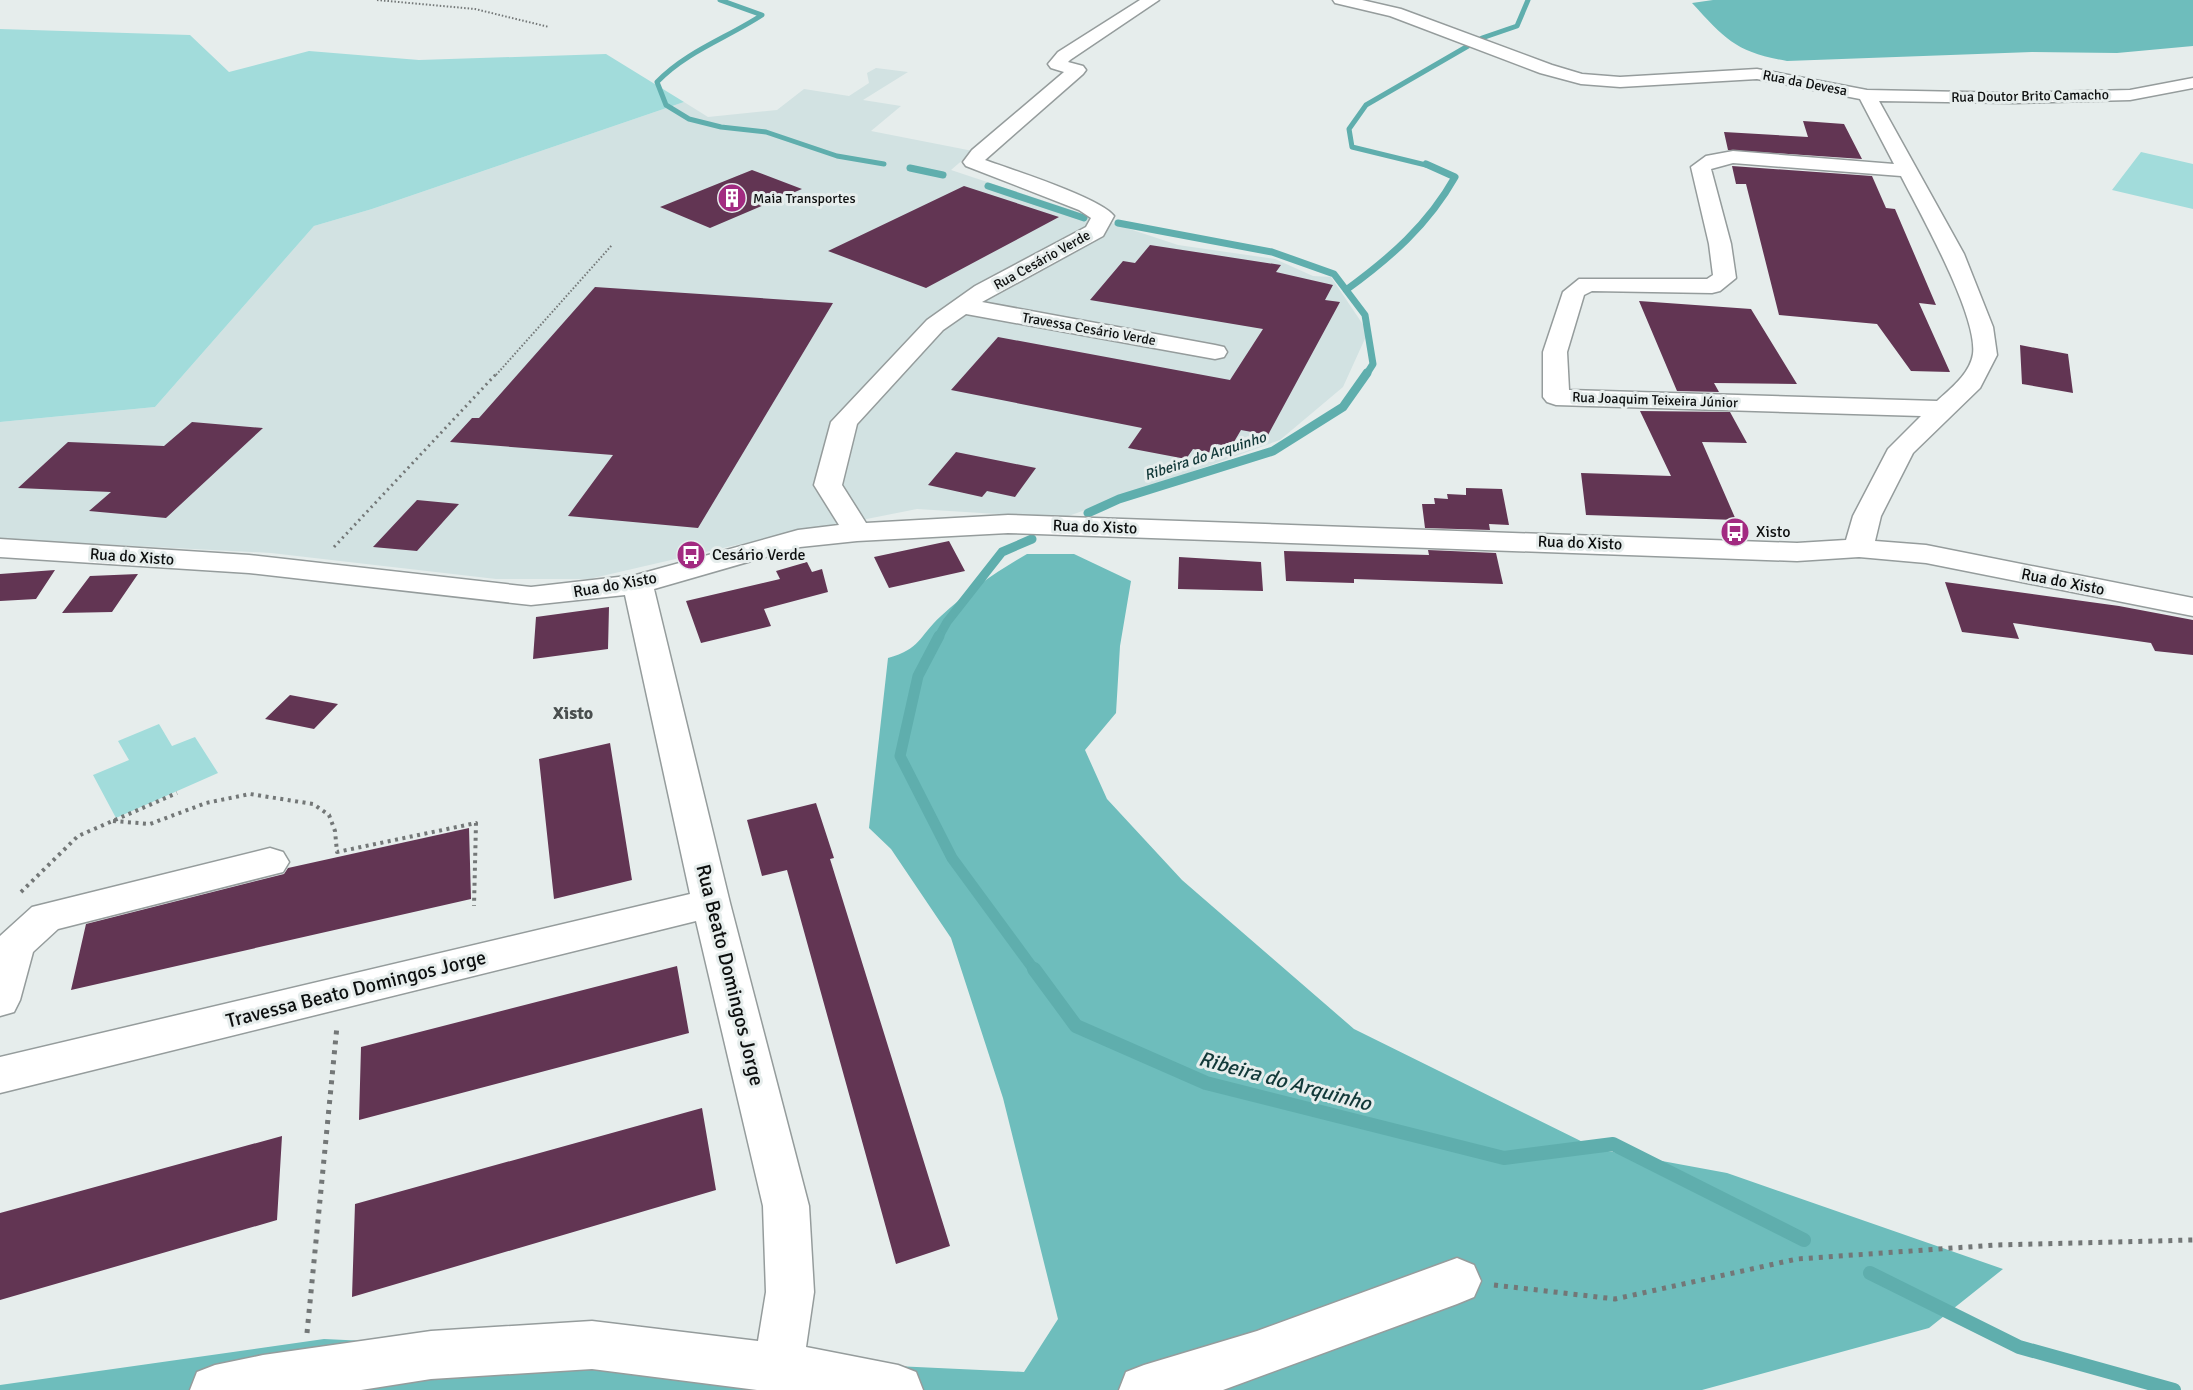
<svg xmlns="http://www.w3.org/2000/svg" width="2193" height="1390" viewBox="0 0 2193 1390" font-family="Signika,sans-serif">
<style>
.built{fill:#d2e2e2}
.green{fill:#a2dcdb}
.forest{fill:#6ebdbc}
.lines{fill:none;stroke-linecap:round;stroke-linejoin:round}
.stream-far4{stroke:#5faead;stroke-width:5}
.stream-far3{stroke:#5faead;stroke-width:7}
.stream-far2{stroke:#5faead;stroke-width:9}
.stream-far1{stroke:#5faead;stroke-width:11}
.stream{stroke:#5faead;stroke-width:14}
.building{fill:#623553}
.minor-casing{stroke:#959c9c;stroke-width:3}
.path-far3{stroke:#737777;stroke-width:2;stroke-dasharray:1.5 2;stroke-linecap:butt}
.path-far2{stroke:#737777;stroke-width:3;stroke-dasharray:2 4;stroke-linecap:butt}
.path-far1{stroke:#737777;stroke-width:4;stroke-dasharray:3 4.5;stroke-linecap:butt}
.path{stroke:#737777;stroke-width:5;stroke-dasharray:4 6;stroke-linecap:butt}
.minor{fill:#fff;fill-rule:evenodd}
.labels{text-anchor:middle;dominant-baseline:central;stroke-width:6;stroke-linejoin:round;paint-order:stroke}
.far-street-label{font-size:14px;fill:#0d0f0f;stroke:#e6edec}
.far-poi-label{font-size:14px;fill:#0d0f0f;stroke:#e6edec;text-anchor:start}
.far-water-label{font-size:15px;font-style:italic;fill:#113838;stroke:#e6edec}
.street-label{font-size:16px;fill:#0d0f0f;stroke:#e6edec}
.poi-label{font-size:16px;fill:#0d0f0f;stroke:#e6edec;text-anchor:start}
.neighbourhood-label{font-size:18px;font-weight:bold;fill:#4a4f4f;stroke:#e6edec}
.near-street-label{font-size:20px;fill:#0d0f0f;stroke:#e6edec}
.near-water-label{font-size:21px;font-style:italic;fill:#113838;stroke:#e6edec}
</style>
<rect width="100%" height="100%" fill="#e6edec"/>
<path class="built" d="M876 68 908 72 863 100 901 106 871 131 973 151 951 170 1178 245 1275 259 1313 276 1331 277 1368 332 1343 387 1280 440 1063 518 917 509 736 545 589 579H496L271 553 0 539V422L155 407 314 226 372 209 684 102 708 117 777 110 804 89 849 96 869 83 867 73Z"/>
<path class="green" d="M0 29 190 35 229 72 309 51 419 60 606 54 684 102 372 209 314 226 155 407 0 422Z
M2141 152 2193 164V209L2112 190Z
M159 724 172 746 195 737 218 773 116 818 93 775 129 760 118 741Z"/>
<path class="forest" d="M1713 0H2193V46L2117 53 2032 52 1787 61C1736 52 1726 40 1692 3Z
M1027 554H1074L1131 581 1120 646 1116 713 1085 750 1107 799 1182 880 1354 1029 1597 1149 1727 1173 2003 1269 1929 1328 1702 1390H0V1385L324 1339 1024 1372 1058 1319 1003 1098 951 938 891 849 869 828 888 658C921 649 918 637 941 616 967 592 997 571 1027 554Z"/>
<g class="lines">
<path class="stream-far4" d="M720 0 762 15C727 38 687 51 657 82L666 105 689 119 721 127 766 132 837 156 884 164
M1482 38 1517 26 1528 0
M1430 166 1352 147 1349 129 1366 105 1468 46"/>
<path class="stream-far3" d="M910 168 943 175
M988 186 1084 218
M1118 223 1272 252 1334 274 1365 315 1373 364 1366 375
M1346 290C1390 258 1428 225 1455 177L1426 164"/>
<path class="stream-far2" d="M1088 513 1119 499 1273 451 1343 407 1367 373
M938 638 947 622 1002 552 1032 539"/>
<path class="stream-far1" d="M939 636 918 676 900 756 952 858 1035 971"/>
<path class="stream" d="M1034 969 1076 1026 1206 1083 1504 1158 1613 1144 1804 1240
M1870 1273 2019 1347 2174 1390"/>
</g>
<path class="building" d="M1803 121 1844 124 1862 159 1728 150 1724 132 1808 137Z
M1732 166 1872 176 1886 208 1895 209 1936 305 1919 303 1950 372 1911 371 1877 324 1779 315 1746 184H1736Z
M752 170 802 189 710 228 660 207Z
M964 186 1059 217 926 288 828 251Z
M1150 245 1281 265 1276 272 1333 285 1325 300 1340 302 1268 435 1241 430 1231 447 1217 444 1212 453 1193 449 1186 459 1128 448 1142 428 951 390 998 337 1230 380 1263 329 1090 300 1123 261 1135 263Z
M595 287 833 303 698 528 568 516 613 455 450 442 472 418H479Z
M1639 301 1751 309 1797 384 1714 383 1719 392 1677 391Z
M2020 345 2068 354 2073 393 2022 384Z
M1640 411 1730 412 1747 443 1702 442 1736 520 1586 515 1581 473 1671 476Z
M192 422 263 428 166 518 89 511 111 492 18 488 68 442 164 446Z
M956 452 1036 468 1015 497 987 491 982 497 928 485Z
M1466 488 1502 489 1509 525 1489 524 1490 530 1425 528 1422 504H1435L1434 498 1448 499 1447 494 1466 495Z
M417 500 459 504 417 551 373 547Z
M949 541 965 571 889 588 874 557Z
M1428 550 1496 553 1503 584 1354 579V583L1286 581 1284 551 1429 555Z
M1179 557 1261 562 1263 591 1178 589Z
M807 562 812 572 822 569 828 592 764 609 771 626 701 643 686 601 780 579 776 571Z
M55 570 36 599 0 601V574Z
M138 574 112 612 62 613 90 576Z
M1945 582 2119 606 2193 620V655L2155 651 2151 643 2013 623 2019 639 1962 632Z
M609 607 608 649 533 659 536 617Z
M290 695 338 704 314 729 265 719Z
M610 743 632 880 554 899 539 759Z
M816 803 834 858 830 859 950 1246 896 1264 787 870 762 876 747 820Z
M469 828 471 899 71 990 86 924 284 874 288 868Z
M677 966 689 1033 359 1120 361 1047Z
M702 1108 716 1190 352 1297 355 1204Z
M282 1136 277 1220 0 1300V1213Z"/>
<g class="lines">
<g class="minor-casing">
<path id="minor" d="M1140 0H1159L1070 60 1068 62 1083 66 1086 70 1083 74 985 160C1010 169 1101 198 1114 216L1103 236 982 302 1215 345 1224 347 1227 352 1224 357 1215 359 966 314 943 330 857 424 842 485 866 523 1008 515 1797 543 1846 540 1853 516 1888 449 1921 416 1556 405 1547 402 1543 397V352L1563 292 1579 279H1707L1713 275 1709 244 1691 167 1706 156 1733 151 1894 164 1860 99 1757 79 1620 87 1581 84 1540 73 1390 16 1335 3 1333 0H1362L1401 9 1552 65 1582 74 1620 77 1757 69 1867 90 2014 93 2130 90 2193 78V88L2130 100 2014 103 1879 101 1964 254 1993 327 1997 355 1980 388 1913 453 1881 516 1875 541 1926 545 2193 598V616L1926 563 1859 557 1797 561 1008 533 857 541 800 547 654 589 730 903 809 1206 814 1292 806 1347 898 1365 916 1372 923 1390H757L592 1369 431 1379 361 1390H190L197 1372 215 1365 263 1355 431 1331 592 1321 758 1341 766 1292 763 1206 696 921 0 1093V1057L690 894 625 595 531 605 249 573 0 557V539L249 555 531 587 636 575 798 530 839 525 814 485 831 422 927 320 975 286 1086 227 1091 218 1079 210 966 166 963 162 972 150 1064 72 1051 68 1048 64 1058 52ZM1733 163 1901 176C1920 213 1978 316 1973 354 1970 374 1950 389 1937 401L1569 390 1567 352 1584 295 1592 291 1712 293 1720 291 1736 278 1731 244 1711 169Z
M270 848 283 852 289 862 283 872 58 929 33 952 20 1000 14 1012 0 1016V936L32 907Z
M1457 1258 1474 1265 1481 1281 1474 1297 1457 1304 1223 1390H1119L1126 1372 1144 1365 1257 1331Z"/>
</g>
<path class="path-far3" d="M377 0 475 9 549 27
M496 375 612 245"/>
<path class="path-far2" d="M334 547 497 373"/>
<path class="path-far1" d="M113 821 150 824 206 803 250 794 313 804 329 815 335 831 337 852 476 823 474 906
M21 892 78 836 177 793"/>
<path class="path" d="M1494 1285 1615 1299 1797 1259 1996 1245 2193 1240
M307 1333 337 1026"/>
<use href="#minor" class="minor"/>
</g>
<defs>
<g id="building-disc" transform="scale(1.5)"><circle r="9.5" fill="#a22a81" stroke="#e6edec"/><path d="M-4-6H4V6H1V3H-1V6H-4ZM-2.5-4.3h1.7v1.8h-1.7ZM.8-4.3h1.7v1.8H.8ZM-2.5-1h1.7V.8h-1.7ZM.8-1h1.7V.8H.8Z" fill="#fff"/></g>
<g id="bus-disc" transform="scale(1.5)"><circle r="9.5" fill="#a22a81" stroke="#e6edec"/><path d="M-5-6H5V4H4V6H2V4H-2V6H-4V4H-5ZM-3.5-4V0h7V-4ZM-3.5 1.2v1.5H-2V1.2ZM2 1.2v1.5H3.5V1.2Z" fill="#fff"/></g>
</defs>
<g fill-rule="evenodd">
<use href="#building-disc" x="732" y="198"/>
<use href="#bus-disc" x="1735" y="532"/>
<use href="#bus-disc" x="691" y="555"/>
</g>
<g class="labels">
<g class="far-street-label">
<text transform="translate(1805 83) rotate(11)">Rua da Devesa</text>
<text transform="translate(2030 96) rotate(-1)">Rua Doutor Brito Camacho</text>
<text transform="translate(1042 260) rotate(-29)">Rua Cesário Verde</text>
<text transform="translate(1089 329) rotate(10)">Travessa Cesário Verde</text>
<text transform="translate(1655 400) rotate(2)">Rua Joaquim Teixeira Júnior</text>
</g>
<g class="far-poi-label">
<text x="753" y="198">Maia Transportes</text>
</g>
<g class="far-water-label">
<text transform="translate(1205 456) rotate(-18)">Ribeira do Arquinho</text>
</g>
<g class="street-label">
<text transform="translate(1095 527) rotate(2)">Rua do Xisto</text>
<text transform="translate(1580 543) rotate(2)">Rua do Xisto</text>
<text transform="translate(132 557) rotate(4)">Rua do Xisto</text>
<text transform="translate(2063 582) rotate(11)">Rua do Xisto</text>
<text transform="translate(615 585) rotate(-10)">Rua do Xisto</text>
</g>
<g class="poi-label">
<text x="1756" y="532">Xisto</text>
<text x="712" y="555">Cesário Verde</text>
</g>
<g class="neighbourhood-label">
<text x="573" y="713">Xisto</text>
</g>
<g class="near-street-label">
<text transform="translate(730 975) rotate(76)">Rua Beato Domingos Jorge</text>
<text transform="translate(356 989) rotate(-14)">Travessa Beato Domingos Jorge</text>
</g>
<g class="near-water-label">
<text transform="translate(1285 1081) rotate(15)">Ribeira do Arquinho</text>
</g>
</g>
</svg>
